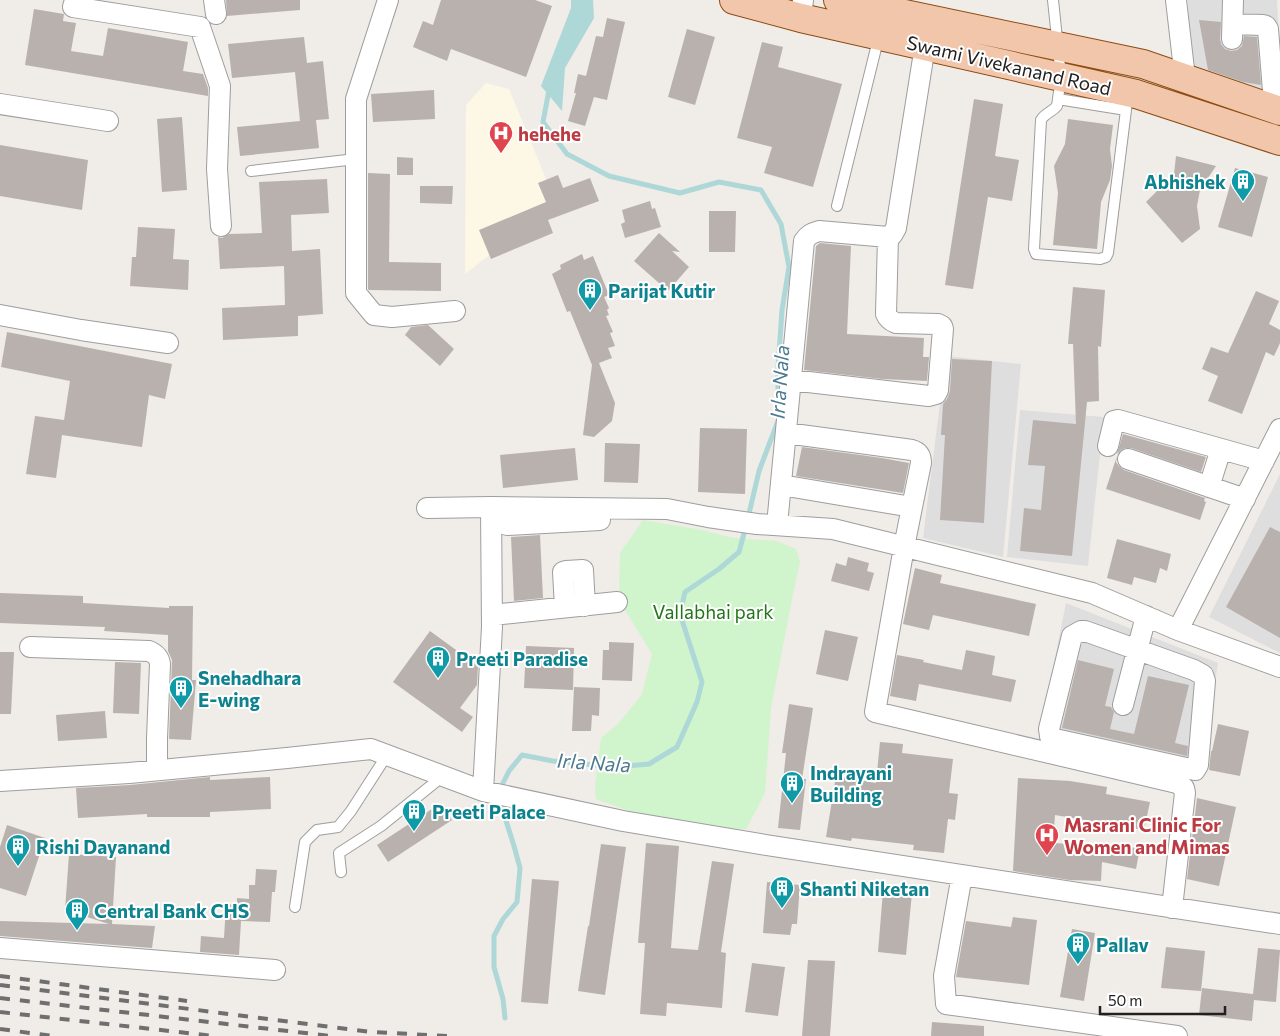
<svg xmlns="http://www.w3.org/2000/svg" width="1280" height="1036" viewBox="0 0 1280 1036" font-family="Commissioner,sans-serif">
<style>
.residential{fill:#dfdede}
.education{fill:#fcf8e5}
.park{fill:#d0f4cb}
.water{fill:#aed7d8}
.lines{fill:none;stroke-linecap:round;stroke-linejoin:round}
.stream{stroke:#aed7d8;stroke-width:5}
.building{fill:#b9b1ae}
.service-casing{stroke:#9e9e9e;stroke-width:12}
.minor-casing{stroke:#9e9e9e;stroke-width:22}
.primary-casing{stroke:#8c4c11;stroke-width:30}
.service{stroke:#fff;stroke-width:10}
.minor{stroke:#fff;stroke-width:20}
.primary{stroke:#f2c6ab;stroke-width:28}
.rail{stroke:#6f6f6f;stroke-width:4;stroke-dasharray:10 10;stroke-linecap:butt}
.labels{text-anchor:middle;dominant-baseline:central;stroke-width:4;stroke-linejoin:round;paint-order:stroke}
.street-label{font-size:19px;fill:#212121;stroke:#fff}
.health-label{font-size:19px;font-weight:bold;fill:#be3a42;stroke:#fff;text-anchor:start}
.culture-label{font-size:19px;font-weight:bold;fill:#0d838f;stroke:#fff;text-anchor:start}
.park-label{font-size:19px;fill:#227519;stroke:#fff}
.water-label{font-size:20px;font-style:italic;fill:#4c7a90;stroke:#fff}
</style>
<rect width="100%" height="100%" fill="#f0ece8"/>
<path class="residential" d="M1188 0H1277L1280 62V102L1192 76Z
M946 356 1021 364 1003 557 923 538Z
M1020 410 1104 417 1088 566 1007 557Z
M1280 474V653L1209 617Z
M1066 603 1218 663 1199 779 1038 743Z"/>
<path class="education" d="M486 83 509 89 556 203 465 274 466 105Z"/>
<path class="park" d="M643 520 702 530 734 538 776 541 796 549 800 562 793 594 771 708 765 793 746 829 708 828 649 818 596 799 595 787 601 738 619 723 642 694 652 654 619 600 620 553Z"/>
<path class="water" d="M571 0H593L594 18 565 68 562 111 541 86 571 8Z"/>
<g class="lines">
<path class="stream" d="M549 90 543 122 567 154 609 176 680 193 719 182 761 190 781 224 789 267 782 310 778 368V410
M748 518 759 471 778 421
M503 783 509 771 522 755 553 761 615 767 649 764 677 747 697 702 702 682 680 614 685 592 719 569 739 552 746 526
M501 805 514 846 520 868 517 902 503 919 494 936V967L503 999 505 1018"/>
</g>
<path class="building" d="M226 0H300V10L227 16Z
M441 0H535L552 6 526 77 451 49 447 61 413 47 423 21 433 25Z
M34 9 64 14 63 21 76 23 71 51 103 56 108 28 188 42 183 71 203 74 208 88V96L25 65Z
M607 18 625 22 607 100 594 97 585 126 568 121 576 93H574L578 74 586 76 596 36 603 37Z
M1199 20 1221 22 1220 39 1221 44 1225 49 1231 51 1237 50 1242 46 1244 36 1257 37 1261 85 1243 82 1208 70Z
M687 29 715 37 695 105 668 97Z
M304 37 307 63 323 61 329 119 316 120 319 148 240 156 237 127 300 121 295 72 232 78 228 44Z
M762 42 783 47 778 67 842 84 813 187 764 173 772 147 737 138Z
M434 90 435 119 373 122 371 94Z
M974 99 1003 104 995 156 1019 160 1012 201 988 197 973 289 945 285Z
M182 117 187 190 162 192 157 119Z
M1068 119 1113 125 1110 149 1112 166 1110 180 1101 202 1097 249 1053 245 1058 193 1054 166 1065 144Z
M0 145 88 160 82 210 0 196Z
M1176 156 1216 166 1200 190 1197 206 1200 229 1182 243 1146 202 1174 174Z
M397 157 413 158V175H397Z
M1235 168 1268 177 1252 237 1218 227Z
M368 173 390 174 389 262 441 263V291L369 290 368 289Z
M558 175 563 188 590 178 599 201 548 220 553 233 491 259 479 230 546 202 538 183Z
M327 179 329 213 291 215 292 251 320 249 323 314 298 316V336L223 340 222 308 285 305 284 266 220 269 218 237 222 238 229 234 262 233 259 182Z
M420 186H453L452 204 420 203Z
M650 201 652 209 655 208 661 227 625 238 621 224 625 222 622 210Z
M709 211H736L735 252H709Z
M138 227 175 229 173 259 189 260 188 290 130 286 132 257H136Z
M659 233 680 252 672 251 689 267 668 291 634 261Z
M820 243 851 246 847 334 924 338 923 357H929L927 381 882 379 804 370 816 246Z
M582 254 584 260 593 256 609 295 604 297 609 308 607 310 609 315 606 316 613 332 610 333 615 346 608 348 612 358 599 363 615 403 612 421 594 437 583 435 592 365 570 311 567 312 552 274 561 269 560 265Z
M1073 287 1105 290 1101 347 1098 346 1099 401 1087 402 1072 556 1020 551 1024 508 1041 510 1045 466 1028 465 1033 420 1076 424 1073 344H1068Z
M1256 291 1279 301 1269 324 1280 330V343L1274 356 1266 352 1242 414 1208 401 1218 376 1202 369 1211 347 1228 353Z
M428 325 454 349 440 366 405 335 411 327Z
M7 332 172 364 165 399 149 395 142 447 62 435 56 478 26 474 35 416 64 420 70 381 1 367Z
M952 359 992 361 984 523 940 520 945 435H941L943 404 947 399 950 391Z
M700 428 747 429 745 494 698 492Z
M1123 434 1206 457 1201 472 1131 448H1125L1121 450 1117 454Z
M605 443 640 444 638 483 604 482Z
M802 447 882 458 909 463 903 493 796 476Z
M575 448 578 480 503 488 500 455Z
M1117 456 1116 462 1119 466 1124 470 1205 498 1204 501 1206 502 1200 520 1106 489Z
M1270 527 1280 532V638L1226 607Z
M540 535 543 598 514 601 511 537Z
M1117 539 1171 554 1167 571 1160 568 1156 583 1134 577 1132 585 1107 578Z
M848 557 869 563 867 571 874 573 869 591 831 581 836 563 846 566Z
M915 568 942 575 940 583 1036 604 1029 636 933 615 929 630 903 624Z
M0 593 83 596V603L169 608V606H193L192 680H196L191 740 169 739 172 660 168 651V635L104 631 105 627 0 623Z
M825 630 858 637 848 681 816 674Z
M430 631 478 666 477 685 460 708 473 717 462 732 393 682Z
M609 642 634 643 632 681 602 680 603 650H609Z
M526 646 574 648 573 690 524 688Z
M966 650 995 656 992 675 1016 680 1011 702 919 684 916 701 890 696 897 655 924 660 923 662 962 670Z
M0 652H14L11 714H0Z
M1078 660 1114 669 1105 706 1111 707 1114 712 1110 729 1134 734 1148 676 1189 685 1175 743 1188 746 1187 756 1062 728Z
M115 662 141 663 139 714 113 713Z
M574 687 600 688 599 716 592 715 591 731H572Z
M789 704 813 708 802 779H806L800 830 778 828 786 753H782Z
M105 711 107 738 58 741 56 715Z
M1218 724 1249 731 1240 776 1209 770 1211 751H1212Z
M880 742 903 744 902 753 953 759 949 793 958 794 955 820 948 819 944 853 913 850 914 845 852 838 851 841 826 837 836 776 876 783Z
M210 777V780L270 777 271 809 210 812V817H147V814L78 818 76 788 130 785Z
M1018 778 1070 781 1107 787 1106 794 1150 802 1144 830 1055 815 1053 843 1140 848 1136 869 1102 862 1101 881 1069 880 1013 871Z
M1197 798 1236 807 1219 886 1187 879Z
M441 803 452 820 388 862 377 845Z
M7 825 45 838 26 896 0 888V847Z
M646 843 679 846 671 948 698 950 712 861 734 864 721 952 726 953 722 1008 667 1003 666 1016 640 1014 645 943H638Z
M601 844 626 847 605 995 578 991 588 926H589Z
M69 854 116 857 112 924 155 926 152 948 0 936V921L109 924 65 910Z
M256 869 277 870 275 892H272L270 922 241 921 239 955 200 952 201 936 224 938 226 904 237 905V898L249 899V885H255Z
M532 879 559 881 548 1004 521 1002Z
M767 882 800 885 797 924H792L790 935 763 933Z
M883 891 912 893 906 955 878 952Z
M1013 917 1037 920 1029 985 956 977 966 921 1011 927Z
M1072 929 1095 933 1084 1001 1060 997Z
M1166 947 1205 951 1201 991 1161 988Z
M1258 948 1280 950 1276 1002 1254 1000 1252 1021 1199 1015 1202 988 1253 994Z
M808 960 835 961 830 1036H802Z
M752 963 785 967 778 1016 745 1012Z
M932 1022 984 1026V1036H931Z"/>
<g class="lines">
<g class="service-casing">
<path id="service" d="M1053 0 1061 77 1057 106C1052 112 1045 113 1041 120L1034 249 1036 254 1100 259 1106 257 1108 253 1128 94
M1058 99 1126 110
M251 171 356 159
M837 206 879 36
M341 872 339 853 381 826 443 776
M295 907 305 842 317 830 338 827 351 811 387 755"/>
</g>
<g class="minor-casing">
<path id="minor" d="M75 0 73 7 200 27 220 86 217 169 221 226
M214 0 216 14
M388 0 356 99V293L374 315 392 317 455 311
M1176 0 1185 78
M801 18 803 0
M1233 24 1263 25 1266 26 1268 29 1273 91 1272 109
M1232 39 1233 0
M0 104 108 121
M888 237 892 235 896 228 925 46
M0 315 81 330 168 343
M1108 446 1114 421 1118 420 1264 461
M1128 459 1245 499
M781 485 912 507 921 463C921 456 919 452 912 450L786 433
M1209 487 1221 449
M912 507 904 547 875 712 1177 783 1184 788 1185 793 1172 908
M427 508 491 507 667 509 708 517 757 524 833 529 1092 593 1178 630 1280 667
M507 525 600 520
M777 525 804 241C808 235 812 233 819 231L888 237 886 314C888 319 891 321 896 323L938 324 942 326 943 329 938 390 936 394 929 396 791 380
M565 607 563 572 566 571 583 570 585 606
M492 615 617 602
M1178 630 1280 429
M1081 631H1085L1194 670 1203 675 1205 681 1198 765 1195 770 1055 739 1050 736 1049 729 1072 636Z
M30 647 149 651C156 654 159 657 160 664L157 738V770
M1123 705 1146 616
M0 781 129 773 287 758 371 749 483 791 623 821 766 845 1280 924
M483 791 492 627 491 507
M962 875 944 976 946 1004 1177 1036
M0 948 275 970"/>
</g>
<g class="primary-casing">
<path id="primary" d="M734 0 801 18 1136 94 1280 141
M838 0 1143 64 1280 111"/>
</g>
<use href="#service" class="service"/>
<use href="#minor" class="minor"/>
<use href="#primary" class="primary"/>
<path class="rail" d="M0 976 187 1001
M0 985 371 1032 448 1036
M0 998 331 1036
M0 1012 214 1036
M0 1029 53 1036"/>
</g>
<defs>
<g id="hospital-pin" transform="scale(1.25)"><path d="M0 17L-7.5 6A9.5 9.5 0 1 1 7.5 6Z" fill="#e0444e" stroke="#fff"/><path d="M-5-5h3v3.5h4V-5h3V5h-3V1.5h-4V5h-3Z" fill="#fff"/></g>
<g id="building-pin" transform="scale(1.25)"><path d="M0 17L-7.5 6A9.5 9.5 0 1 1 7.5 6Z" fill="#0f9aa8" stroke="#fff"/><path d="M-4-6H4V6H1V3H-1V6H-4ZM-2.5-4.3h1.7v1.8h-1.7ZM.8-4.3h1.7v1.8H.8ZM-2.5-1h1.7V.8h-1.7ZM.8-1h1.7V.8H.8Z" fill="#fff"/></g>
</defs>
<g fill-rule="evenodd">
<use href="#hospital-pin" x="501" y="133"/>
<use href="#building-pin" x="1243" y="181"/>
<use href="#building-pin" x="590" y="290"/>
<use href="#building-pin" x="438" y="658"/>
<use href="#building-pin" x="181" y="688"/>
<use href="#building-pin" x="792" y="783"/>
<use href="#building-pin" x="414" y="811"/>
<use href="#hospital-pin" x="1047" y="835"/>
<use href="#building-pin" x="18" y="846"/>
<use href="#building-pin" x="782" y="888"/>
<use href="#building-pin" x="77" y="910"/>
<use href="#building-pin" x="1078" y="944"/>
</g>
<g class="labels">
<g class="street-label">
<text transform="translate(1009 65) rotate(13)">Swami Vivekanand Road</text>
</g>
<g class="health-label">
<text x="518" y="133">hehehe</text>
<text x="1064" y="824">Masrani Clinic For<tspan x="1064" dy="22">Women and Mimas</tspan></text>
</g>
<g class="culture-label">
<text x="1226" y="181" text-anchor="end">Abhishek</text>
<text x="608" y="290">Parijat Kutir</text>
<text x="456" y="658">Preeti Paradise</text>
<text x="198" y="677">Snehadhara<tspan x="198" dy="22">E-wing</tspan></text>
<text x="810" y="772">Indrayani<tspan x="810" dy="22">Building</tspan></text>
<text x="432" y="811">Preeti Palace</text>
<text x="36" y="846">Rishi Dayanand</text>
<text x="800" y="888">Shanti Niketan</text>
<text x="94" y="910">Central Bank CHS</text>
<text x="1096" y="944">Pallav</text>
</g>
<g class="park-label">
<text x="713" y="611">Vallabhai park</text>
</g>
<g class="water-label">
<text transform="translate(779 382) rotate(-86)">Irla Nala</text>
<text transform="translate(594 762) rotate(4)">Irla Nala</text>
</g>
</g>
<path d="M1100 1006v8h125v-8" fill="none" stroke="#212121" stroke-width="2.5"/>
<text x="1108" y="1006" font-size="15" fill="#212121" stroke="#ffffff" stroke-width="4" paint-order="stroke">50 m</text>
</svg>
